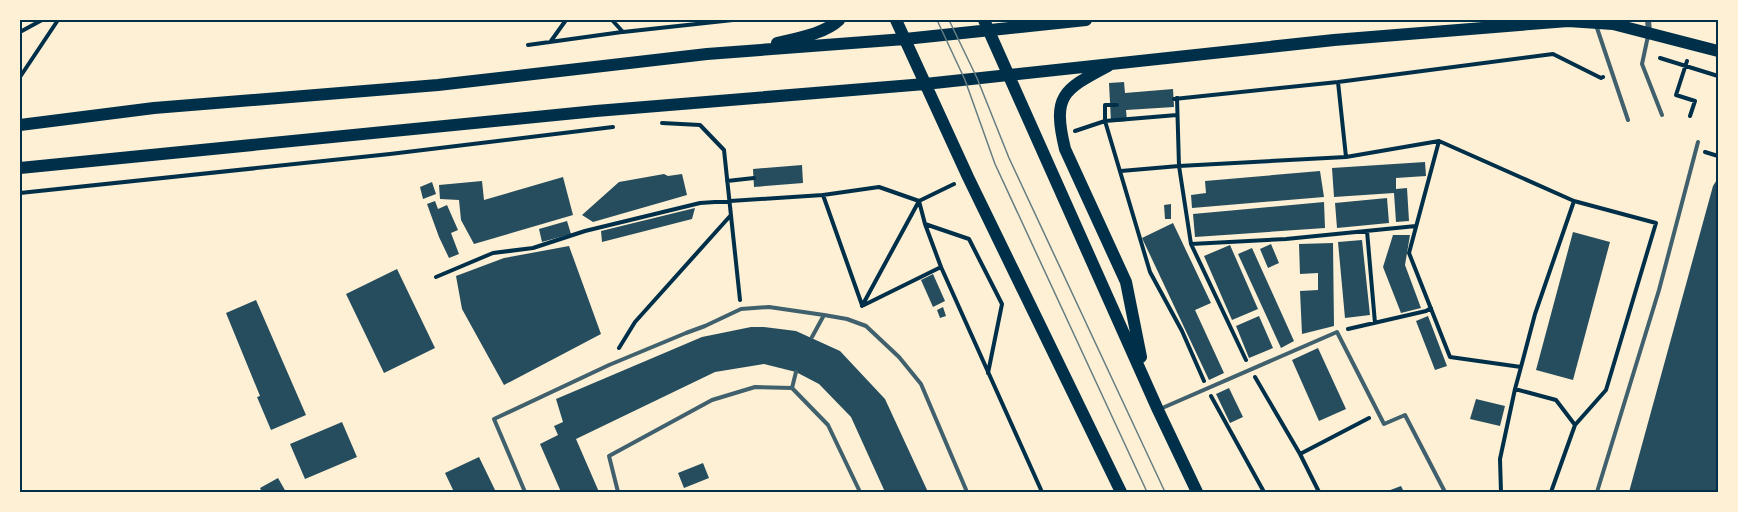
<svg xmlns="http://www.w3.org/2000/svg" width="1738" height="512" viewBox="0 0 1738 512" font-family="'PT Sans',sans-serif">
<style>
.building{fill:#264d5e}
.lines{fill:none;stroke-linecap:round;stroke-linejoin:round}
.path{stroke:#003049;stroke-width:4}
.service{stroke:#3f606c;stroke-width:4}
.minor{stroke:#3f606c;stroke-width:6}
.secondary{stroke:#003049;stroke-width:12}
.tram{stroke:#657d81;stroke-width:1.5}
.neatline{fill:none;stroke:#003049;stroke-width:2}
</style>
<rect width="100%" height="100%" fill="#fdf0d5"/>
<path class="building" d="M1124 82 1125 93 1173 89 1174 107 1126 110 1127 121 1111 122 1109 83Z
M1425 162 1426 176 1396 178V189L1407 188 1409 221 1396 222 1394 193 1334 197 1332 168Z
M802 165 803 183 754 187 753 169Z
M1320 171 1324 197 1192 208 1191 195 1206 193 1205 181Z
M664 174 668 176 682 174 687 195 593 222 582 215 619 182Z
M563 177 573 215 474 244 461 220 459 200 440 199 439 185 482 181 484 200Z
M1718 178V492H1629L1713 186Z
M432 182 436 194 423 199 420 187Z
M1387 198 1389 223 1337 228 1335 203Z
M435 201 438 209 447 205 458 230 451 233 459 254 449 258 439 237 427 204Z
M1324 202 1325 228 1195 237 1193 214Z
M1171 204V219H1165L1164 205Z
M695 208 692 219 602 242 601 231Z
M567 221 571 234 542 242 539 229Z
M1173 223 1211 303 1195 310 1224 373 1209 380 1142 238Z
M1573 232 1610 242 1573 380 1536 370Z
M1393 235H1410L1405 265 1421 308 1401 313 1383 267Z
M1362 240 1370 315 1345 318 1338 242Z
M1333 243 1334 326 1302 334 1300 291 1318 290V273L1300 274 1299 244Z
M1271 244 1279 263 1268 268 1260 249Z
M1230 245 1258 309 1232 320 1204 256Z
M569 246 601 334 504 385 462 309 456 276 504 258Z
M1252 248 1294 341 1281 348 1238 254Z
M397 269 435 348 384 373 346 294Z
M933 274 945 301 933 307 921 280Z
M256 300 306 415 271 430 257 397 260 396 226 313Z
M943 307 946 316 940 318 937 310Z
M1259 316 1273 348 1249 358 1236 326Z
M1428 316 1447 366 1435 370 1416 321Z
M751 327H764L796 331 840 351 885 399 928 492H885L851 417 819 384 796 372 764 364 715 372 576 439 599 492H561L540 444 558 435 554 426 563 422 556 399 702 337Z
M1318 348 1346 409 1319 421 1292 360Z
M1229 388 1243 417 1230 423 1216 394Z
M1476 399 1505 406 1500 426 1470 419Z
M342 422 357 457 305 479 290 444Z
M479 457 496 492H454L445 473Z
M703 463 709 478 684 488 678 473Z
M278 478 286 492H262L260 488Z
M1401 486 1404 492H1385Z"/>
<g class="lines">
<path class="path" d="M612 20 623 32 733 20
M20 32 42 20
M551 41 566 20
M528 45 622 32
M1660 58 1718 76
M1687 61 1676 95 1695 101 1690 116
M20 77 58 20
M1338 82 1346 157
M1177 98 1179 166 1191 244 1286 239 1416 226
M1174 99 1338 82 1553 54 1601 78 1603 77
M1117 105H1105V121L1150 272 1182 331 1204 381
M662 123 700 125 724 150 740 300
M1075 131 1105 121 1177 115
M1439 141 1409 253 1450 357 1521 367 1535 314 1574 201
M1705 152 1718 156
M1121 171 1179 166 1346 157 1439 141 1574 201 1656 223 1606 390 1575 425 1551 492
M727 181 754 178
M20 193 390 154 613 127
M823 195 862 305
M919 201 925 224 941 267 1042 492
M925 224 969 239 1002 304 988 373
M1367 231 1375 323
M1191 244 1246 360
M436 277 493 253 533 248 585 231 700 203 823 195 879 187 919 201
M864 305 941 267
M862 306 919 201 954 184
M1348 329 1426 311 1431 308
M619 348 635 322 731 215
M1521 367 1515 389 1556 400 1575 425
M1255 377 1300 454 1369 418
M1211 396 1264 492
M1300 454 1319 492
M1501 492 1500 459 1515 389"/>
<path class="service" d="M1596 25 1628 120
M1648 36 1642 64 1662 115
M812 337 824 315
M792 388 796 372
M1160 409 1337 332 1384 424 1405 415 1445 492
M525 492 494 419 609 365 686 333 705 326 741 309 769 307 824 315 847 319 866 326 899 357 921 384 967 492
M618 492 609 456 712 400 755 387 792 388 828 425 860 492
M1597 492 1659 290 1698 142"/>
<path class="minor" d="M1648 20 1649 32"/>
<path class="secondary" d="M896 20 968 177 1121 492
M984 20 1158 410 1197 492
M777 43C797 38 824 34 839 20
M1108 66C1063 90 1052 95 1065 149L1126 282 1141 357
M20 125 154 108 438 85 707 54 905 39 1086 20
M20 168 596 111 925 84 1334 40 1568 21 1613 24 1718 51"/>
<path class="tram" d="M937 20 965 80 995 164 1147 492
M949 20 977 78 1009 158 1165 492"/>
</g>
<rect width="1738" height="512" fill="none" stroke="#fdf0d5" stroke-width="42"/>
<rect x="21" y="21" width="1696" height="470" class="neatline"/>
</svg>
